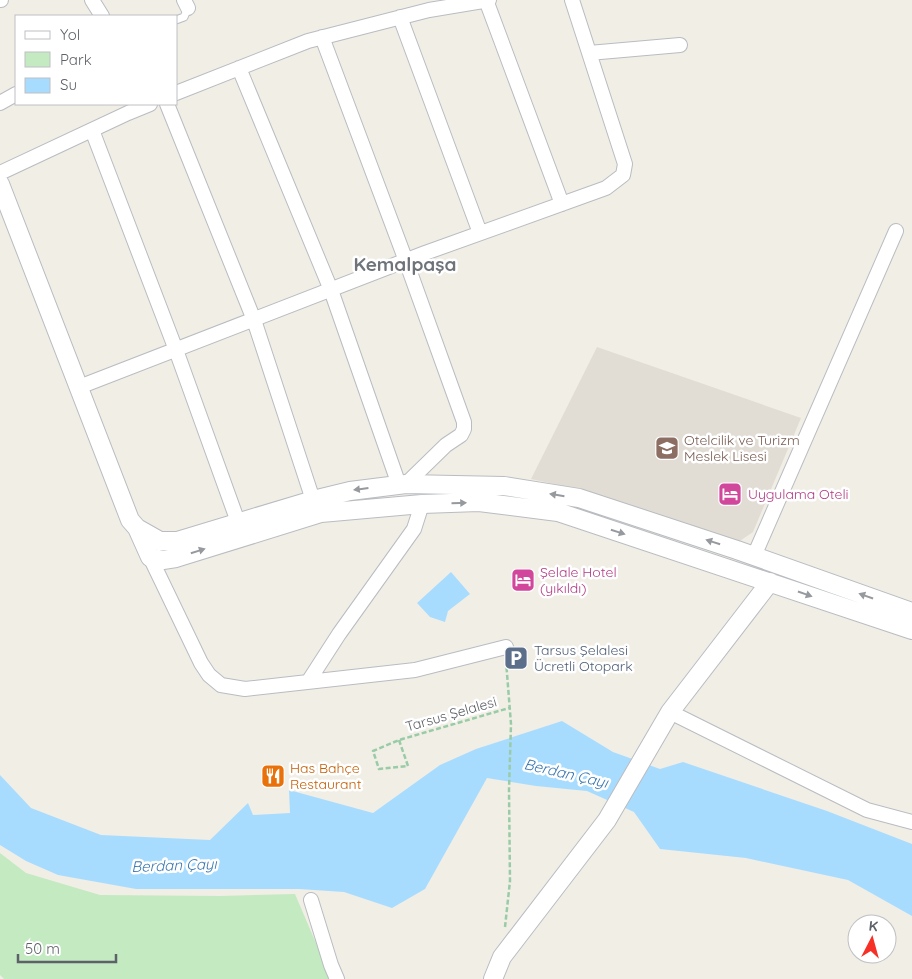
<svg xmlns="http://www.w3.org/2000/svg" width="912" height="979" viewBox="0 0 912 979" font-family="Quicksand,sans-serif">
<style>
.education{fill:#e1ddd5}
.green{fill:#c3eac1}
.water{fill:#a8dcff}
.lines{fill:none;stroke-linecap:round;stroke-linejoin:round}
.service-casing{stroke:#b9bcc1;stroke-width:9}
.minor-casing{stroke:#b9bcc1;stroke-width:16}
.tertiary-casing{stroke:#b9bcc1;stroke-width:20}
.path{stroke:#99cca6;stroke-width:2.5;stroke-dasharray:5 2.5;stroke-linecap:butt}
.service{stroke:#fff;stroke-width:7}
.minor{stroke:#fff;stroke-width:14}
.tertiary{stroke:#fff;stroke-width:18}
.oneway{fill:#96999d}
.labels{text-anchor:middle;dominant-baseline:central;stroke-width:5;stroke-linejoin:round;paint-order:stroke}
.education-label{font-size:14px;fill:#785e54;stroke:#fff;text-anchor:start}
.hotel-label{font-size:14px;fill:#b23c85;stroke:#fff;text-anchor:start}
.service-label{font-size:14px;fill:#4e5e75;stroke:#fff;text-anchor:start}
.street-label{font-size:14px;fill:#5e6268;stroke:#fff}
.food-label{font-size:14px;fill:#c56008;stroke:#fff;text-anchor:start}
.water-label{font-size:15px;font-style:italic;fill:#3977b1;stroke:#fff}
.district-label{font-size:19px;font-weight:bold;fill:#6e747a;stroke:#fff}
</style>
<rect width="100%" height="100%" fill="#f1eee6"/>
<path class="education" d="M597 347 801 418 753 532 737 543 625 504 563 486 531 479Z"/>
<path class="green" d="M0 853 26 873 100 895 220 896 295 894 324 962 332 979H4L0 975Z"/>
<path class="water" d="M451 572 470 594 448 611 445 622 430 617 417 603Z
M562 721 613 752 660 769 683 762 827 811 912 844V916L848 880 746 858 660 849 634 812 587 791 536 786 487 778 425 889 392 908 344 892 299 889H136L58 875 26 861 0 845V775L31 808 101 835 210 840 248 803 253 815 290 813 289 790 373 813 440 765 476 749Z"/>
<g class="lines">
<g class="service-casing">
<path id="service" d="M176 20 184 17 188 8"/>
</g>
<g class="minor-casing">
<path id="minor" d="M0 0H1
M92 0 102 16
M184 0 188 8
M486 0 562 204
M400 17 480 233
M322 37 406 261 464 422V429L461 435 446 445 406 484
M589 53 680 45
M239 68 331 290 399 485
M176 93 308 41 429 10 489 0
M0 103 16 94
M167 104 254 320 313 500
M92 130 176 350 238 522
M0 173 128 113 150 104
M79 387 425 253 606 188 623 175 625 164 572 0
M754 556 896 231
M150 557 201 663 209 675 221 685 245 689 415 670 506 647
M308 682 339 634 414 529 422 504
M670 712 867 810 912 822
M311 900 331 965 337 979"/>
</g>
<g class="tertiary-casing">
<path id="tertiary" d="M0 184 130 520 137 528 150 557 163 560 176 558 321 513 422 504 479 502 558 512 912 630
M137 528 160 541H177L313 500 350 491 406 484 504 486 579 498 737 550 912 612
M493 979 502 957 607 820 670 712 770 582"/>
</g>
<path class="path" d="M399 740 408 766 379 769 373 751 399 740 509 708
M505 927 510 881 509 790 511 724 506 661"/>
<use href="#service" class="service"/>
<use href="#minor" class="minor"/>
<use href="#tertiary" class="tertiary"/>
</g>
<defs><path id="oneway-solid" d="M-6-.8H1V-3.2L6.5 0L1 3.2V.8H-6Z" transform="scale(1.25)"/></defs>
<g class="oneway">
<use href="#oneway-solid" transform="translate(361 489) rotate(173)"/>
<use href="#oneway-solid" transform="translate(557 495) rotate(-171)"/>
<use href="#oneway-solid" transform="translate(459 503) rotate(-2)"/>
<use href="#oneway-solid" transform="translate(618 532) rotate(18)"/>
<use href="#oneway-solid" transform="translate(713 542) rotate(-162)"/>
<use href="#oneway-solid" transform="translate(198 551) rotate(-17)"/>
<use href="#oneway-solid" transform="translate(805 594) rotate(19)"/>
<use href="#oneway-solid" transform="translate(866 596) rotate(-161)"/>
</g>
<defs>
<g id="school-square" transform="scale(1.25)"><rect x="-9" y="-9" width="18" height="18" rx="4" fill="#8d6e63" stroke="#fff"/><path d="M0-5L7-2L0 1L-7-2ZM-4 1L0 2.5L4 1V4Q0 6-4 4Z" fill="#fff"/></g>
<g id="hotel-square" transform="scale(1.25)"><rect x="-9" y="-9" width="18" height="18" rx="4" fill="#d1479c" stroke="#fff"/><path d="M-6-4.5h1.5V1H6V5H4.5V3h-9V5H-6ZM-4 0a1.8 1.8 0 1 1 3.6 0ZM.5 0V-2.5h3Q6-2.5 6 0Z" fill="#fff"/></g>
<g id="parking-square" transform="scale(1.25)"><rect x="-9" y="-9" width="18" height="18" rx="4" fill="#5c6f8a" stroke="#fff"/><path d="M-3.5-5.5H1a3.5 3.5 0 0 1 0 7H-1V5.5H-3.5ZM-1-3.4V-.6H.8a1.4 1.4 0 0 0 0-2.8Z" fill="#fff"/></g>
<g id="restaurant-square" transform="scale(1.25)"><rect x="-9" y="-9" width="18" height="18" rx="4" fill="#e8710a" stroke="#fff"/><path d="M-5-6h1v4h1v-4h1v4h1v-4h1v5L-1.5 .5V6h-2V.5L-5-1ZM5-6V6H3V1.5H1.5Q1.5-4 5-6Z" fill="#fff"/></g>
</defs>
<g fill-rule="evenodd">
<use href="#school-square" x="667" y="448"/>
<use href="#hotel-square" x="730" y="494"/>
<use href="#hotel-square" x="523" y="580"/>
<use href="#parking-square" x="516" y="658"/>
<use href="#restaurant-square" x="273" y="776"/>
</g>
<g class="labels">
<g class="education-label">
<text x="684" y="440">Otelcilik ve Turizm<tspan x="684" dy="16">Meslek Lisesi</tspan></text>
</g>
<g class="hotel-label">
<text x="748" y="494">Uygulama Oteli</text>
<text x="540" y="572">Şelale Hotel<tspan x="540" dy="16">(yıkıldı)</tspan></text>
</g>
<g class="service-label">
<text x="534" y="650">Tarsus Şelalesi<tspan x="534" dy="16">Ücretli Otopark</tspan></text>
</g>
<g class="street-label">
<text transform="translate(451 714) rotate(-16)">Tarsus Şelalesi</text>
</g>
<g class="food-label">
<text x="290" y="768">Has Bahçe<tspan x="290" dy="16">Restaurant</tspan></text>
</g>
<g class="water-label">
<text transform="translate(566 773) rotate(13)">Berdan Çayı</text>
<text transform="translate(174 865) rotate(-2)">Berdan Çayı</text>
</g>
<g class="district-label">
<text x="405" y="264">Kemalpaşa</text>
</g>
</g>
<rect x="15" y="15" width="162" height="90" fill="#ffffff" stroke="#bfc0c3"/>
<rect x="25" y="31" width="25" height="8" fill="#ffffff" stroke="#bfc0c3"/>
<text x="60" y="40" font-size="15" fill="#5e6268">Yol</text>
<rect x="25" y="52" width="25" height="15" fill="#c3eac1" stroke="#bfc0c3"/>
<text x="60" y="65" font-size="15" fill="#5e6268">Park</text>
<rect x="25" y="78" width="25" height="15" fill="#a8dcff" stroke="#bfc0c3"/>
<text x="60" y="90" font-size="15" fill="#5e6268">Su</text>
<g transform="translate(872 939) rotate(6)"><circle r="24" fill="#ffffff" stroke="#bfc0c3"/>
<path d="M0-4L9 19L0 12L-9 19Z" fill="#f63027"/>
<text y="-8" font-size="14" font-weight="bold" text-anchor="middle" fill="#5e6268">K</text>
</g>
<path d="M18 954v8h98v-8" fill="none" stroke="#5e6268" stroke-width="2.5"/>
<text x="25" y="954" font-size="15" fill="#5e6268" stroke="#ffffff" stroke-width="4" paint-order="stroke">50 m</text>
</svg>
